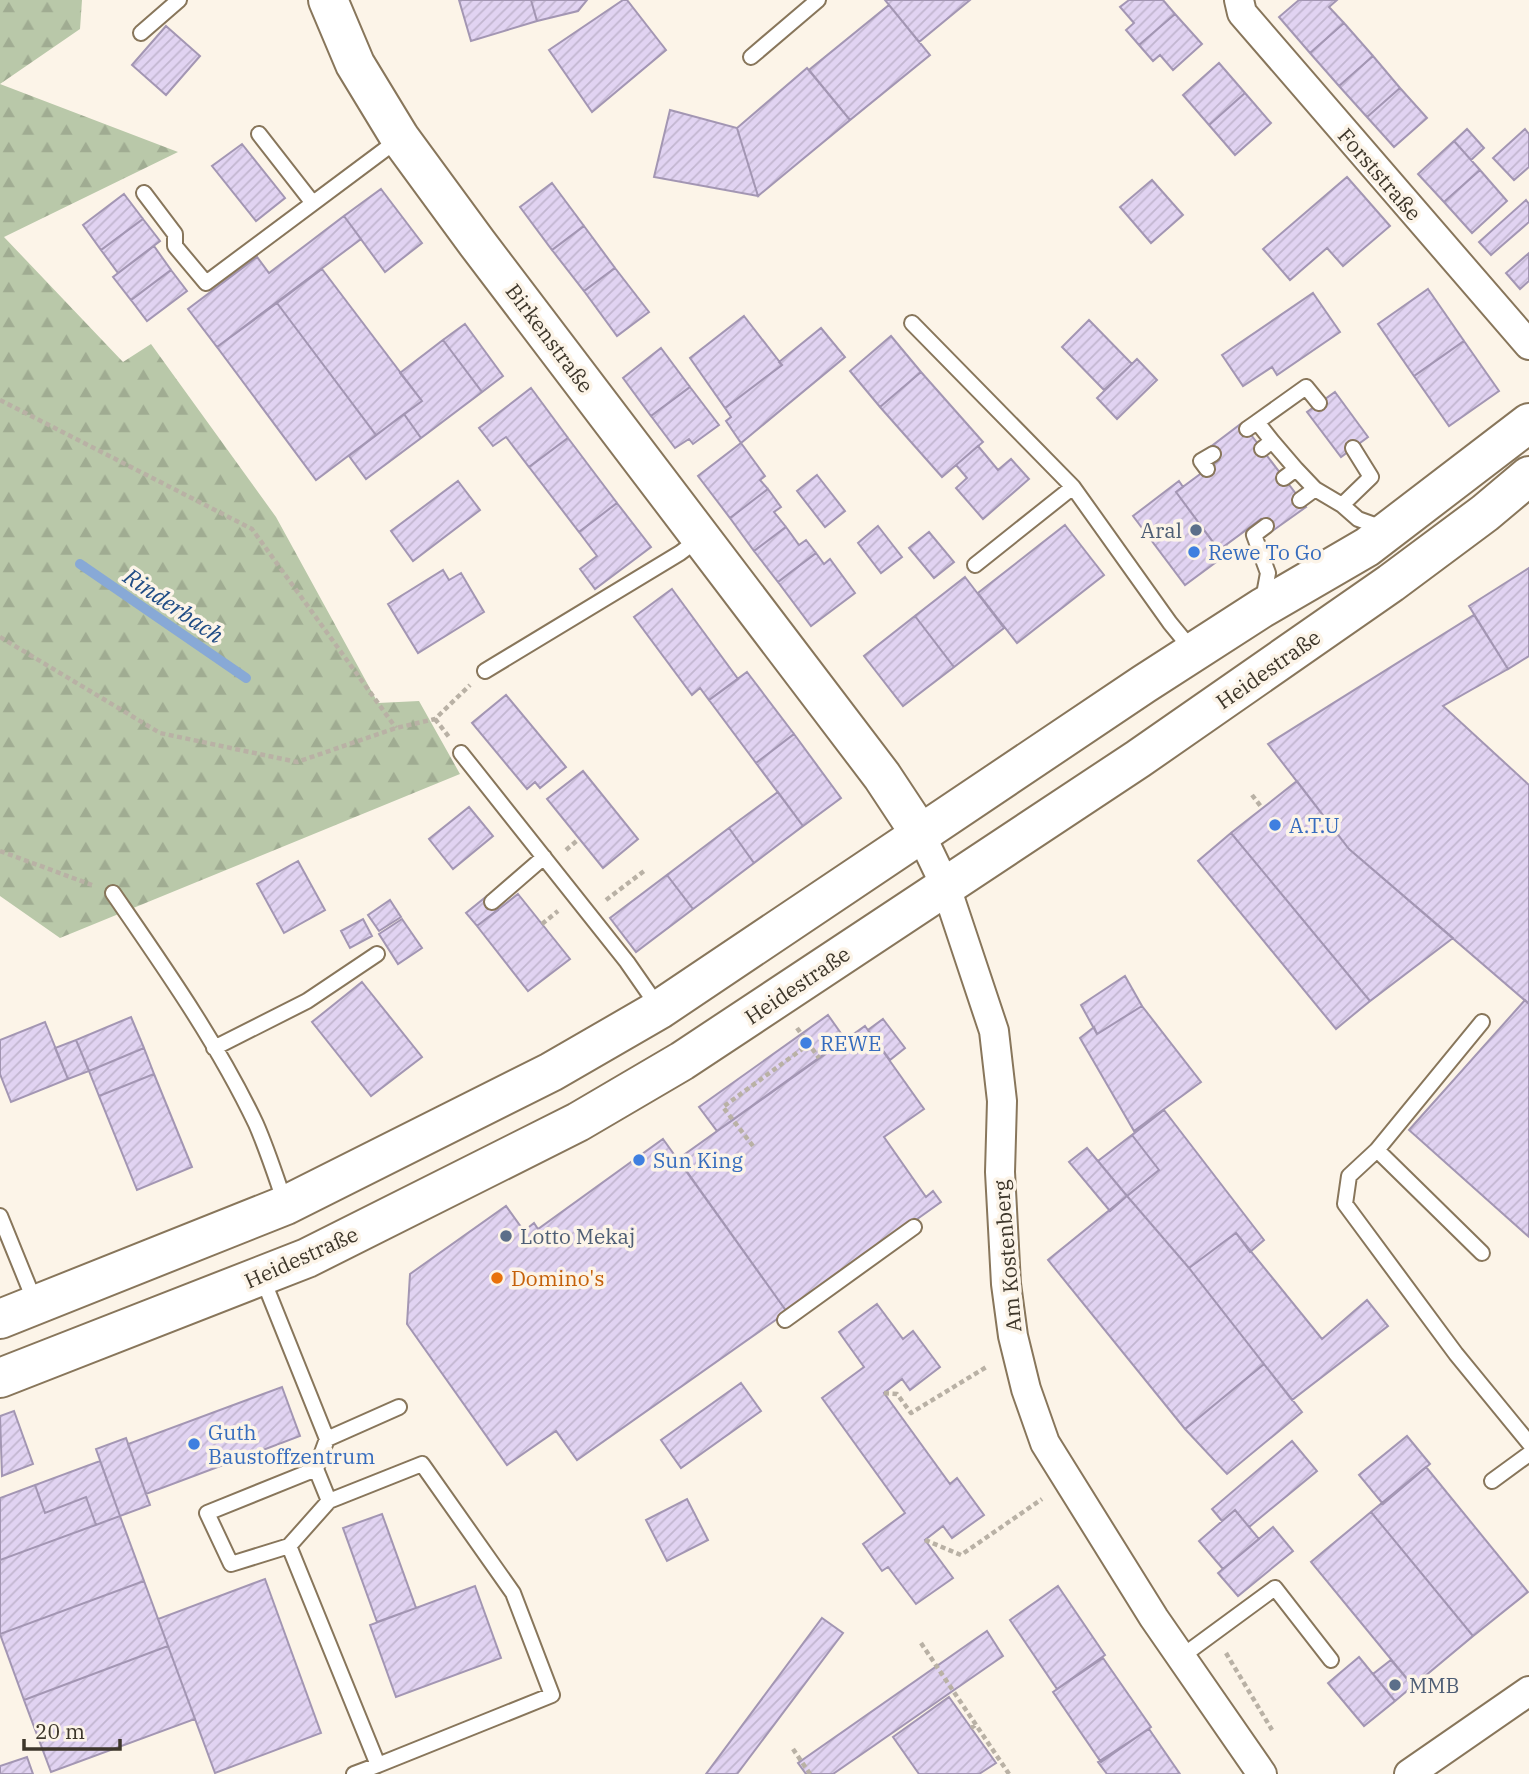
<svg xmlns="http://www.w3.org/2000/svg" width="1529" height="1774" viewBox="0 0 1529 1774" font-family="'IBM Plex Serif',serif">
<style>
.forest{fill:url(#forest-firs)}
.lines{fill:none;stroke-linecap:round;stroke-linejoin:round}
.stream{stroke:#88a9d6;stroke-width:10}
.building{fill:url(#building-hatch);stroke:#a396b3;stroke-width:2}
.lane-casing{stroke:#88765b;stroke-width:18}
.street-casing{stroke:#88765b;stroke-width:32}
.secondary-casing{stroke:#88765b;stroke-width:42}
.path{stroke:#b9b1a5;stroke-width:4.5;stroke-dasharray:5 3.5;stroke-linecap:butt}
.lane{stroke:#fff;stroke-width:14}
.street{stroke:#fff;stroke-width:28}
.secondary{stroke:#fff;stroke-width:38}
.service-dot{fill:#5c6f8a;stroke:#fcf4e8;stroke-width:2.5}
.shop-dot{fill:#3f7fe0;stroke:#fcf4e8;stroke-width:2.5}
.food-dot{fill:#e8710a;stroke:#fcf4e8;stroke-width:2.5}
.labels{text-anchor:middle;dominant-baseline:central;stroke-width:7;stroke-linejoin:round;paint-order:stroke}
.street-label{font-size:21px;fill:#3d362a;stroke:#fcf4e8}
.service-label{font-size:21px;fill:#4e5e75;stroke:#fcf4e8;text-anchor:start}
.shop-label{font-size:21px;fill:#366cbe;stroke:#fcf4e8;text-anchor:start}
.food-label{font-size:21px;fill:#c56008;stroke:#fcf4e8;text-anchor:start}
.water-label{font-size:23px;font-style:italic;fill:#214d85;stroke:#fcf4e8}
</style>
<defs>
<pattern id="forest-firs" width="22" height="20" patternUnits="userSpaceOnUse" patternTransform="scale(1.75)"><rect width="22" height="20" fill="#b9c8a9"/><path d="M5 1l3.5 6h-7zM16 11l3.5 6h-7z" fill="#a0ac92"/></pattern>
<pattern id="building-hatch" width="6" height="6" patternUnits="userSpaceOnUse" patternTransform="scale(1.75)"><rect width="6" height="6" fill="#e1d3f2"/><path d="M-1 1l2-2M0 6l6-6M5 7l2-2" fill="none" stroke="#c2b6d0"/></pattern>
</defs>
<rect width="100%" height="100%" fill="#fcf4e8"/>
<path class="forest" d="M0 0H82L80 29 0 84Z
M0 84 178 152 4 237 123 362 151 344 276 517 378 703 419 701 460 774 60 938 0 896Z"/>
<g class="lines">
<path class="stream" d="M80 564 246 678"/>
</g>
<path class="building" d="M459 0H531L537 21 471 41Z
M531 0H587L578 11 537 21Z
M623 0H627L666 50 592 112 549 50Z
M885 0H970L919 42Z
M1129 0H1163L1175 14 1139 45 1126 30 1134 23 1120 7Z
M1299 0H1337L1329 7 1344 23 1310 53 1279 17Z
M889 5 930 55 850 120 809 70Z
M1175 14 1202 44 1173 70 1160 55 1153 61 1139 45Z
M1344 23 1373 56 1339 86 1310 53Z
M166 26 200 56 166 95 132 65Z
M1373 56 1400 88 1367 117 1339 86Z
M1219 63 1245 93 1209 125 1183 95Z
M807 68 850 120 758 196 737 128Z
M1400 88 1427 118 1394 147 1367 117Z
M1245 93 1271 123 1235 155 1209 125Z
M670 110 737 128 758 196 654 177Z
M1467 129 1484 148 1471 160 1454 141Z
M1525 129 1529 134V167L1514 180 1493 158Z
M1454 141 1480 170 1444 202 1418 174Z
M242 144 285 198 256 221 212 166Z
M1480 170 1507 201 1472 233 1444 202Z
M1347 177 1390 226 1343 266 1327 248 1290 280 1263 249Z
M1152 180 1183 215 1151 243 1120 207Z
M552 183 584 226 552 250 520 207Z
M381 189 422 243 385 272 344 216Z
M124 194 143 219 101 250 83 225Z
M1526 200 1529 204V222L1491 255 1479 242Z
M344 216 361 239 217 347 188 309 257 257 269 273Z
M143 219 160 241 118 273 101 250Z
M584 226 615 268 584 291 552 250Z
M154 246 171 270 131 300 113 277Z
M1529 253V281L1520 289 1506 273Z
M615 268 649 312 617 336 584 291Z
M322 269 422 401 376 435 277 303Z
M171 270 187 291 147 321 131 300Z
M1428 289 1464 341 1414 376 1378 324Z
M1313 293 1340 332 1277 375 1272 367 1243 386 1222 355Z
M277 303 376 435 316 480 217 347Z
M744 316 782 365 725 408 690 358Z
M1089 320 1132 364 1104 390 1062 347Z
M465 324 503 376 482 392 443 340Z
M821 328 845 357 741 443 726 421 731 417 725 408 782 365 779 362Z
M891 336 921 372 880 407 850 371Z
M443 340 482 392 421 438 404 414 422 401 400 373Z
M1464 341 1499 391 1449 426 1414 376Z
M661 348 690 387 651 416 623 378Z
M1137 359 1157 380 1117 419 1097 398Z
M921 372 983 442 942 477 880 407Z
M690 387 719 425 693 444 689 439 675 448 651 416Z
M531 388 568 438 529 467 506 437 493 446 479 428Z
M1335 392 1368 437 1341 457 1307 412Z
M404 414 421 438 366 479 349 456Z
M1242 423 1306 507 1271 532 1261 519 1219 550 1176 492 1219 460 1209 448Z
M568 438 617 503 579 532 529 467Z
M741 443 765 476 760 480 768 489 730 518 698 476Z
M978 446 998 470 1011 459 1029 479 983 519 956 488 967 478 956 465Z
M817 475 845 511 825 527 797 491Z
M458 481 480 510 413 561 391 531Z
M1179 481 1183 487 1176 492 1209 537 1219 550 1226 545 1231 551 1185 585 1133 516Z
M768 489 781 507 774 512 786 527 754 551 730 518Z
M617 503 651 547 595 589 580 569 597 556 579 532Z
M1065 525 1104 575 1017 643 978 593Z
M878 526 902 557 881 573 858 543Z
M786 527 799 545 806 540 816 553 778 582 754 551Z
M929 532 954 562 934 578 909 548Z
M816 553 824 564 830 559 855 593 811 626 778 582Z
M1529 568V656L1508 669 1469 606Z
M443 570 449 580 461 573 484 612 418 653 388 604Z
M965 577 1004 628 954 667 915 616Z
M672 589 738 679 709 700 700 688 692 695 634 617Z
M1474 615 1508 669 1443 706 1529 785V1004L1349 849 1268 744Z
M915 616 954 667 903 706 864 656Z
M747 672 794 734 756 763 709 700Z
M506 695 566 767 540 788 535 782 527 789 472 723Z
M794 734 841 798 803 826 756 763Z
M583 771 638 839 603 868 547 799Z
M1297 781 1349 849 1453 938 1370 1001 1231 833Z
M778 792 803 826 754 863 729 828Z
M469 807 493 836 453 869 429 839Z
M729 828 754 863 693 909 667 875Z
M1231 833 1370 1001 1336 1029 1198 861Z
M298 861 325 910 284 933 257 884Z
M667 875 693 909 636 952 610 918Z
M518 894 570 959 528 991 477 926Z
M487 896 498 910 477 926 466 913Z
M390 900 401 917 379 931 368 915Z
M363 919 372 936 350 948 341 931Z
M402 919 422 948 398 964 379 934Z
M1125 976 1142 1006 1097 1034 1081 1005Z
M362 982 422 1057 371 1096 312 1022Z
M1525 1000 1529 1004V1237L1409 1130Z
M1142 1006 1201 1082 1134 1131 1080 1038 1094 1027 1097 1034Z
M828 1015 845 1039 717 1131 699 1107Z
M131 1017 144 1048 89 1071 76 1040Z
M883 1019 905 1048 890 1060 868 1030Z
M45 1022 68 1079 11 1102 0 1074V1040Z
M865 1026 924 1109 884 1137 926 1197 933 1191 941 1202 787 1312 678 1159Z
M76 1040 89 1071 68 1079 55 1048Z
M144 1048 154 1074 99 1096 89 1071Z
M154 1074 192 1167 137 1190 99 1096Z
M1164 1110 1264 1240 1250 1252 1236 1233 1189 1268 1127 1196 1159 1170 1132 1135Z
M1132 1135 1159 1170 1127 1196 1098 1161Z
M663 1139 787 1312 577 1460 556 1431 507 1465 407 1324 410 1274 506 1206 524 1231 534 1223 538 1229Z
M1087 1148 1127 1196 1110 1211 1069 1162Z
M1127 1196 1189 1268 1264 1364 1185 1429 1048 1260Z
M1236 1233 1322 1339 1367 1300 1388 1326 1292 1400 1189 1268Z
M877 1304 903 1339 913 1331 940 1367 910 1390 902 1379 884 1393 950 1484 957 1478 984 1515 952 1538 943 1526 925 1540 953 1578 916 1604 888 1567 882 1571 863 1544 905 1513 822 1398 864 1367 839 1332Z
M1264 1364 1302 1412 1227 1474 1185 1429Z
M741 1383 761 1411 681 1468 661 1440Z
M282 1387 300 1436 146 1494 128 1444Z
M14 1411 33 1464 2 1476 0 1416Z
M1407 1436 1430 1464 1383 1504 1359 1475Z
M126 1438 150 1505 120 1516 96 1449Z
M1292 1441 1317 1471 1249 1527 1235 1510 1222 1521 1212 1509Z
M100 1461 120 1516 96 1525 86 1497 45 1513 35 1485Z
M1426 1467 1528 1592 1473 1636 1371 1512Z
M35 1485 45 1513 86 1497 96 1525 0 1560V1498Z
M687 1499 708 1540 667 1561 646 1520Z
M1235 1510 1259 1539 1223 1569 1199 1541Z
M1371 1512 1473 1636 1413 1686 1311 1562Z
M382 1514 416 1608 377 1622 343 1528Z
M120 1516 144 1581 0 1634V1560Z
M1273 1527 1293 1551 1238 1596 1218 1573Z
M265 1579 321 1733 215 1773 158 1619Z
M144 1581 168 1646 24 1700 0 1634Z
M475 1586 501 1658 396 1697 370 1625Z
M1058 1586 1105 1655 1057 1689 1010 1620Z
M822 1618 843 1633 737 1774H706Z
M987 1631 1003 1656 833 1774H806L798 1763Z
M168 1646 195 1719 51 1772 24 1700Z
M1359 1657 1395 1701 1364 1726 1328 1683Z
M1103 1658 1151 1727 1101 1762 1053 1692Z
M1391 1660 1413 1686 1395 1701 1373 1674Z
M949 1697 996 1763 979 1774H919L893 1737Z
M1149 1729 1180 1774H1107L1098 1762Z
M27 1757 33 1774H0V1766Z"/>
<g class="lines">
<g class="lane-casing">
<path id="lane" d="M141 33 179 0
M751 57 818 0
M259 134 312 202
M144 193 175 234V246L206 283 399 139
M912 323 1073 487 1170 623 1193 651
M1257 422 1306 387 1319 403
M1247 429 1257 422 1272 441
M1262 449 1272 441 1296 469
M1207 469 1201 461 1213 454
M1284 478 1296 469 1315 489
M1300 500 1315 489 1342 505 1358 519 1383 528
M1342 505 1371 477 1353 448
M975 565 1073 487
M1263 600 1268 573 1254 535 1266 526
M485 671 680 553 700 538
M461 753 627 962 659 1008
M113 893C164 967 217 1042 256 1124 267 1149 276 1177 285 1203
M492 902 544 857
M214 1048 307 1001 377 954
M1377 1150 1482 1022
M0 1216 35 1302
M1482 1253 1377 1150 1349 1176 1345 1204 1456 1354 1529 1443
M262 1277 327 1439 316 1469 207 1513 231 1564 289 1546 378 1765 354 1774
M785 1320 914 1227
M327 1439 399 1407
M316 1469 329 1501 422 1464 513 1593 552 1695 378 1765
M1492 1481 1529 1454
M289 1546 329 1501
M1181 1657 1275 1588 1331 1660"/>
</g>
<g class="street-casing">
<path id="street" d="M1239 0 1242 13 1529 345
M921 835 946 887 994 1031 1002 1101 1000 1172 1006 1284 1013 1336 1026 1389 1045 1443 1154 1618 1262 1774
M1409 1774 1529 1691"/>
</g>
<g class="secondary-casing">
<path id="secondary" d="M328 0 355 64 400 138 477 243 882 776 921 835
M0 1319 286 1205 551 1072 660 1009 1144 684 1262 608 1367 547 1529 423
M0 1378 307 1258 578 1122 682 1061 1138 759 1391 583 1485 513 1529 476"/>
</g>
<path class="path" d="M0 400 252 529 396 728
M0 637 160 733 297 762 396 728 435 719 470 685
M435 719 449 737
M1252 795 1262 808
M566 850 579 839
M0 851 92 885
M606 900 644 871
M542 924 558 911
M797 1028 819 1058
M753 1146 723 1107 809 1044
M884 1393 897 1394 911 1413 988 1366
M925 1540 961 1555 1042 1499
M921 1643 1009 1774
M1226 1653 1272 1730
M971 1728 977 1724
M793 1749 810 1774"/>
<use href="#lane" class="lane"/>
<use href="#street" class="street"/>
<use href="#secondary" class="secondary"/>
</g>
<g class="service-dot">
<circle cx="1196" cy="530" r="7"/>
<circle cx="506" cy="1236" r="7"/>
<circle cx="1395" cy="1685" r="7"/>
</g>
<g class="shop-dot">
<circle cx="1194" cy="552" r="7"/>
<circle cx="1275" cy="825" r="7"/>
<circle cx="806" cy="1043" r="7"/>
<circle cx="639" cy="1160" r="7"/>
<circle cx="194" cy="1444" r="7"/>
</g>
<circle class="food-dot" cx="497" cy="1278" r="7"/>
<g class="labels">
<g class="street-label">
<text transform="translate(1380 174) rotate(49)">Forststraße</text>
<text transform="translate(550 338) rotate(53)">Birkenstraße</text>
<text transform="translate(1268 669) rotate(-35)">Heidestraße</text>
<text transform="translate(797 985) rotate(-34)">Heidestraße</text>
<text transform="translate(1007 1256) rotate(-95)">Am Kostenberg</text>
<text transform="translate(301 1257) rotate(-24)">Heidestraße</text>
</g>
<g class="service-label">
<text x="1182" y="530" text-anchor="end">Aral</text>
<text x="520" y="1236">Lotto Mekaj</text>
<text x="1409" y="1685">MMB</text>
</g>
<g class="shop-label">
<text x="1208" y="552">Rewe To Go</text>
<text x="1289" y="825">A.T.U</text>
<text x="820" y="1043">REWE</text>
<text x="653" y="1160">Sun King</text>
<text x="208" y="1432">Guth<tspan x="208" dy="24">Baustoffzentrum</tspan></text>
</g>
<g class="food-label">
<text x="511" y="1278">Domino's</text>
</g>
<g class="water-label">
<text transform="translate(174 605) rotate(34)">Rinderbach</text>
</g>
</g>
<path d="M24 1739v10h96v-10" fill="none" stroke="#3d362a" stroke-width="3.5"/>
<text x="35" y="1739" font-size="21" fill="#3d362a" stroke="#fcf4e8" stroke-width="5" paint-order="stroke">20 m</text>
</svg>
